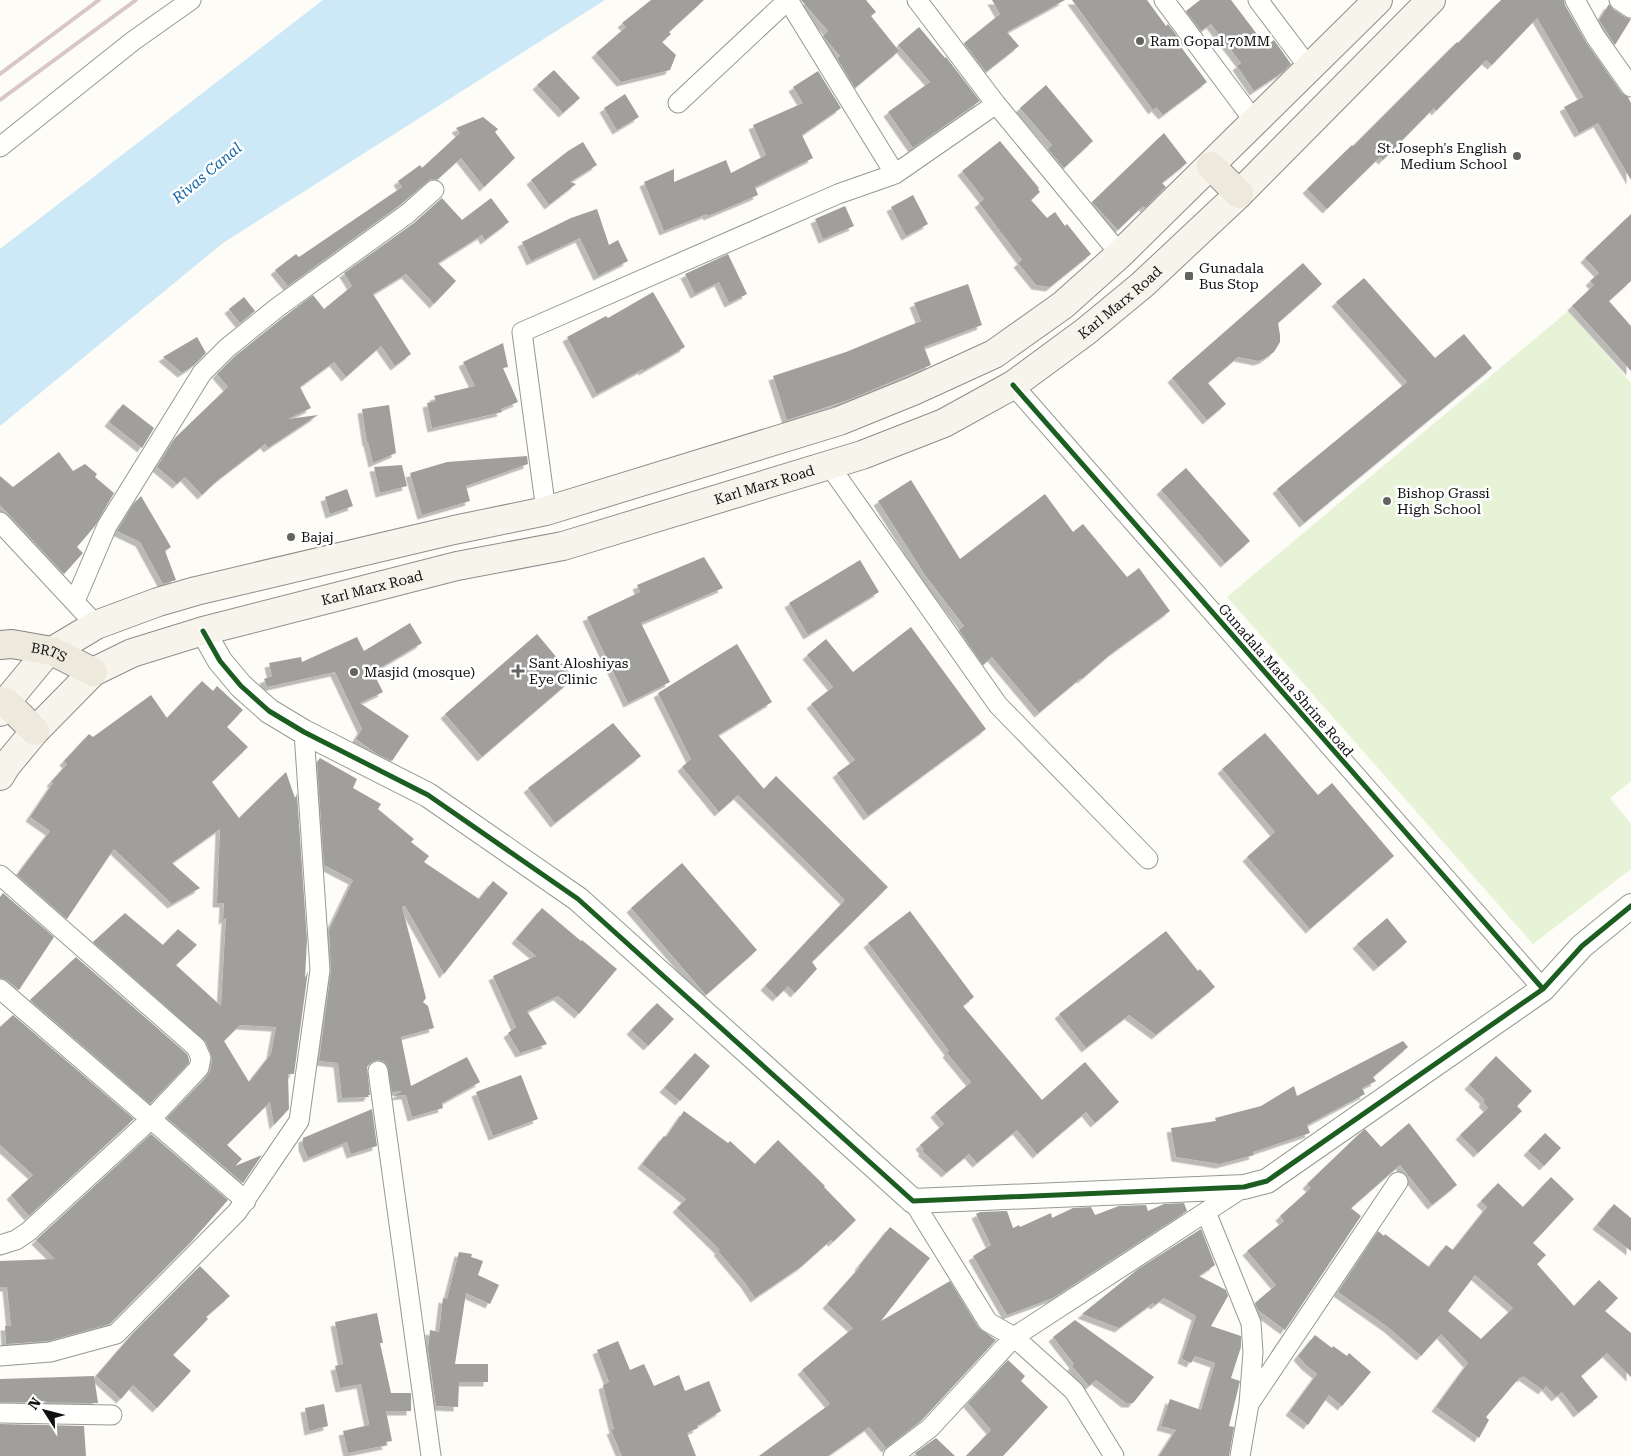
<svg xmlns="http://www.w3.org/2000/svg" width="1631" height="1456" viewBox="0 0 1631 1456" font-family="'Roboto Serif',serif">
<style>
.green{fill:#e7f3d7}
.water{fill:#cde8f7}
.building{fill:#a19f9c;fill-rule:evenodd;filter:url(#shadow)}
.lines{fill:none;stroke-linecap:round;stroke-linejoin:round}
.minor-casing{stroke:#979795;stroke-width:21}
.tertiary-casing{stroke:#979795;stroke-width:26}
.secondary-casing{stroke:#8e8d8b;stroke-width:30}
.primary-casing{stroke:#858482;stroke-width:30}
.minor{stroke:#fffffe;stroke-width:19}
.tertiary{stroke:#fffffe;stroke-width:24}
.secondary{stroke:#f6f4eb;stroke-width:28}
.primary{stroke:#ede9dc;stroke-width:28}
.rail{stroke:#d9c6c7;stroke-width:4}
.cycleway-casing{stroke:#fff;stroke-width:8}
.cycleway{stroke:#1b5e20;stroke-width:5}
.poi-dot{fill:#646362;stroke:#fff;stroke-width:2}
.labels{text-anchor:middle;dominant-baseline:central;stroke-width:5;stroke-linejoin:round;paint-order:stroke}
.poi-label{font-size:14px;fill:#111;stroke:#fff;text-anchor:start}
.street-label{font-size:14px;fill:#111;stroke:#fff}
.water-label{font-size:15px;font-style:italic;fill:#1768a6;stroke:#fff}
</style>
<defs>
<filter id="shadow"><feDropShadow dx="-4.5" dy="4.5" stdDeviation="0" flood-color="#0004"/></filter>
</defs>
<rect width="100%" height="100%" fill="#fdfcf7"/>
<path class="green" d="M1568 311 1631 383V781L1610 798 1631 824V869L1533 944 1227 597Z"/>
<path class="water" d="M323 0H605L223 243 0 426V249Z"/>
<path class="building" d="M651 0H704L669 32 671 34 662 42 676 55 670 70 621 82 596 53 626 27 622 23Z
M801 0H866L876 12 871 16 899 51 855 88 837 58 840 56 823 36 828 31Z
M992 0H1065L1007 32 1019 46 986 72 964 43 1000 14Z
M1072 0H1147L1166 26 1168 24 1184 45 1181 47 1207 82 1163 115 1156 107 1153 110Z
M1200 0H1231L1266 46 1274 40 1291 64 1283 72 1254 91 1237 66 1241 63 1211 24 1201 31 1186 11Z
M1501 0H1564L1565 5 1586 42 1622 93 1628 97 1631 103V180L1598 123 1579 133 1564 107 1583 97 1537 18 1492 65 1486 60 1436 111 1434 108 1383 160 1380 157 1327 209 1307 189 1352 145 1353 146 1457 42 1458 43Z
M1609 4 1613 9 1625 17 1631 19 1615 45 1599 20Z
M919 27 945 58 946 57 980 101 913 148 888 112 930 82 898 45Z
M554 70 580 98 563 113 537 85Z
M818 71 841 108 802 135 813 158 755 187 758 195 708 216 707 214 664 231 644 182 674 169V182L726 160 731 173 766 155 753 125 803 103 793 87Z
M1046 85 1093 141 1064 168 1048 149 1052 145 1020 108Z
M625 94 639 117 617 130 604 108Z
M483 117 498 129 495 132 515 158 484 187 461 158 438 179H431L427 182 400 205 288 286 275 270 296 254 299 257 402 187 398 181 420 165 422 168 460 133 456 128Z
M1164 133 1187 163 1162 183 1166 187 1145 208 1143 206 1118 230 1092 202Z
M1000 141 1039 188 1038 189 1040 192 1031 200 1047 218 1055 212 1065 226 1067 224 1091 254 1050 287 1036 285 1018 263 1022 260 979 203 984 199 962 171Z
M583 142 597 165 570 182 576 184 549 205 531 180 568 151Z
M913 195 928 224 906 236 891 207Z
M442 198 462 220 491 198 509 222 485 240 482 235 438 263 456 281 434 304 406 274 373 294 411 354 395 366 381 346 346 377 334 362 300 387 311 408 288 419 318 415 268 448 265 444 218 480 202 495 185 477 177 484 157 467 175 438 228 387 217 374 235 356 285 316 313 295 324 309 352 286 344 273 414 223Z
M845 206 854 226 823 239 815 219Z
M597 209 609 245 618 240 628 261 598 276 580 238 531 261 522 242 571 218Z
M1631 214V281L1609 301 1631 326V371L1572 306 1594 285 1590 281 1599 273 1585 258Z
M728 254 747 294 729 303 719 282 695 294 685 274Z
M1303 263 1322 284 1278 323 1280 335V342L1274 352 1264 359 1258 361 1238 357 1208 383 1226 404 1207 420 1172 378Z
M1364 278 1435 358 1464 334 1492 368 1304 523 1277 489 1407 382 1336 302Z
M968 284 982 325 924 347 931 365 851 399 787 420 773 376 846 352 921 321 914 303Z
M653 292 685 347 643 371V369L597 394 567 337 606 316 608 318Z
M244 297 255 311 240 323 229 309Z
M197 337 206 353 193 366 182 373 163 357Z
M503 343 508 367 503 368 518 402 501 409 502 412 432 428 427 403 436 401 434 396 475 386 463 362Z
M123 404 154 428 142 448 109 422Z
M389 405 396 453 373 463 368 442H367L362 409Z
M59 452 73 471 85 464 97 474 95 477 114 493 95 526 77 547 83 553 64 574 0 505V476L13 487Z
M527 456 528 464 466 486 470 501 422 515 410 473 447 462Z
M402 465 407 486 380 493 374 467Z
M1186 468 1250 541 1225 563 1161 490Z
M911 480 960 559 1045 494 1073 532 1083 524 1127 577 1139 568 1170 611 1112 653 1082 679 1081 678 1039 713 992 657 983 665 959 630 964 626 925 575 878 501Z
M347 489 353 506 330 514 325 497Z
M141 496 171 547 165 551 176 580 163 584 140 542 117 531 134 503Z
M704 557 723 588 641 623 670 682 628 703 587 617 640 592 637 585Z
M860 560 879 592 808 635 789 603Z
M410 623 422 643 373 672 383 692 360 703 409 736 392 761 377 754 356 739 362 729 335 672 267 687 264 679 272 676 269 663 301 657 302 662 357 637 364 651Z
M911 627 986 729 868 816 837 773 855 760 811 704 833 687 807 655 826 639 853 672Z
M537 634 574 678 482 757 445 714Z
M737 644 772 702 718 735 764 789 776 776 888 887 812 962 817 969 795 993 788 986 777 997 765 986 845 900 738 795 719 812 682 767 691 759 658 693Z
M202 681 213 691 217 686 243 710 227 727 248 747 212 782 239 818 286 772 295 798 297 794 307 940 305 978 308 971 294 1074H288L289 1109 274 1125 270 1102 227 1145 242 1159 235 1166 262 1155 243 1183 167 1118 207 1076 210 1071 212 1060 211 1054 206 1042 93 942 125 913 163 945 178 929 197 945 176 965 221 1006 226 918 223 920 224 903H217L220 829 172 863 200 888 172 904 114 849 67 919 17 875 50 831 30 817 53 783 51 782 67 764 64 761 89 734 93 737 151 695 167 718ZM240 1025 276 1027 271 1054 249 1082 224 1041Z
M613 723 641 756 555 823 528 788Z
M1265 733 1318 795 1332 783 1394 856 1310 929 1247 857 1275 832 1222 769Z
M320 758 357 779 353 788 381 804 378 809 414 839 411 842 429 856 424 862 479 899 493 881 508 893 444 974 405 906 402 907 426 998 423 1002 428 1006 434 1028 401 1037 411 1086 467 1057 480 1082 442 1103 443 1108 412 1117 406 1095 393 1096 402 1091 392 1092 387 1065 383 1061 377 1060 371 1062 367 1067 370 1095H368L369 1097 342 1098 338 1063 319 1061 331 971 329 930 353 880 324 865 317 762Z
M682 863 757 950 706 995 631 908Z
M3 893 54 937 19 990 7 980 0 978V897Z
M542 908 581 941 582 940 617 969 579 1014 558 996 527 1011 547 1044 520 1053 508 1033 516 1027 493 976 536 956 516 939Z
M910 911 974 997 963 1006 1042 1100 1085 1062 1119 1102 1095 1123 1086 1112 1037 1154 1017 1130 977 1163 969 1154 946 1173 922 1151 924 1150 920 1145 944 1124 935 1113 971 1082 947 1053 949 1051 868 943Z
M1387 918 1407 942 1378 967 1357 944Z
M1166 931 1198 971 1200 969 1215 987 1156 1035 1129 1015 1086 1048 1059 1014Z
M76 957 187 1054 189 1059V1063L150 1104 30 1000Z
M657 1003 674 1019 648 1046 631 1030Z
M13 1015 134 1119 29 1216 11 1195 33 1175 0 1145V1027Z
M1403 1041 1408 1047 1373 1077 1376 1081 1362 1088 1365 1094 1307 1125 1310 1133 1253 1152 1254 1155 1220 1164 1176 1157 1171 1128 1216 1121 1215 1118 1261 1106 1294 1086 1297 1096Z
M695 1053 710 1066 680 1101 664 1088Z
M1496 1056 1532 1091 1517 1106 1522 1111 1478 1153 1460 1135 1488 1108 1483 1102 1485 1100 1469 1085Z
M521 1075 538 1119 493 1136 476 1092Z
M372 1109 377 1146 351 1154 347 1142 308 1158 303 1146V1138Z
M684 1111 728 1143 730 1141 755 1164 778 1140 825 1186 824 1187 856 1220 833 1242 831 1240 802 1266 755 1298 746 1284 718 1251 720 1250 677 1208 686 1199 642 1164 664 1136 666 1137Z
M1409 1123 1457 1185 1432 1205 1400 1165 1351 1208 1361 1216 1285 1330 1258 1310 1255 1303 1276 1285 1247 1251 1284 1221 1280 1216 1311 1188 1307 1184 1358 1135 1365 1129 1381 1147Z
M1545 1133 1561 1148 1544 1166 1528 1151Z
M151 1134 228 1200 191 1242 110 1324 48 1341 6 1344 5 1326H11L7 1287H0V1261L55 1259 36 1240Z
M1551 1177 1574 1199 1533 1243 1546 1255 1537 1264 1574 1306 1599 1280 1618 1298 1605 1311 1631 1333V1377L1607 1353 1581 1376 1598 1397 1578 1413 1562 1392 1556 1397 1546 1386 1543 1390 1523 1376 1522 1378 1520 1377 1486 1417 1489 1420 1479 1438 1436 1407 1468 1363 1441 1334 1421 1356 1389 1328 1338 1292 1378 1231 1384 1236 1385 1234 1429 1267 1446 1245 1453 1250 1487 1207 1481 1201 1498 1183 1523 1207ZM1475 1275 1513 1308 1481 1339 1448 1311Z
M1184 1203 1187 1211 1053 1298 1007 1315 973 1256 991 1245 976 1214 980 1212 1007 1211 1013 1228 1019 1225 1020 1227 1051 1213 1052 1218 1073 1208 1091 1207 1095 1215 1119 1206 1146 1205 1148 1211 1164 1204Z
M1614 1204 1631 1218V1251L1597 1225Z
M890 1227 930 1258 881 1321 950 1281 979 1328 996 1340 922 1420 886 1448 869 1427 828 1456H759L830 1404 802 1370 853 1328 827 1304 860 1267 859 1266Z
M1201 1229 1215 1265 1199 1276 1226 1290 1228 1296 1211 1326 1241 1336V1347L1231 1378 1240 1381 1229 1426 1234 1427 1229 1456H1159L1176 1430 1161 1426 1170 1399 1201 1410 1215 1363 1195 1356 1191 1363 1182 1359 1196 1316 1164 1298 1155 1305 1153 1303 1119 1328 1082 1314 1138 1269Z
M459 1252 472 1254 471 1257 483 1261 478 1275 499 1285 490 1304 466 1293 455 1364H488V1382H459L458 1407 436 1406 428 1349 430 1330 439 1332 443 1298 447 1299Z
M200 1266 230 1296 206 1317 208 1319 173 1355 191 1371 157 1408 133 1385 121 1399 96 1376 134 1332Z
M377 1313 383 1343H380L391 1393H411V1411H386L392 1441 386 1442 387 1445 348 1453 343 1431 369 1425V1423L361 1384 340 1388 335 1366 343 1364 335 1322Z
M1075 1320 1154 1377 1133 1403H1126L1096 1380 1089 1386 1072 1366 1074 1364 1053 1337Z
M1315 1335 1332 1348 1333 1346 1347 1356 1349 1353 1371 1372 1342 1406 1329 1395 1308 1425 1290 1411 1317 1374 1306 1365 1298 1356Z
M618 1341 630 1370 644 1364 654 1386 679 1375 685 1391 709 1381 721 1411 697 1426 698 1428 687 1433 696 1456H622L611 1430 614 1429 603 1385 609 1382 597 1350Z
M1008 1360 1025 1376 1021 1381 1048 1407 1003 1456H966L991 1430 968 1403Z
M94 1376 98 1403 0 1402V1379Z
M324 1404 328 1426 309 1431 305 1408Z
M0 1424 84 1426 86 1456H0Z
M936 1438 955 1456H918L915 1453Z"/>
<g class="lines">
<g class="minor-casing">
<path id="minor" d="M788 0 895 174
M917 0 996 104 1120 254
M1164 0 1255 122
M1258 0 1310 69
M1575 0 1595 36 1631 87
M1619 0 1631 8
M678 103 788 0
M0 147 133 41 191 0
M1013 385 1543 989
M829 465 998 705 1148 859
M546 511 522 332 838 194 895 174 996 104
M0 522 96 625
M75 601 107 526 202 373 227 348 278 307 407 214 434 190
M0 875 196 1047 201 1058 199 1068 151 1119 28 1232 16 1240 0 1245
M0 989 246 1201
M378 1071 431 1456
M913 1201 988 1322 1014 1337 1074 1391 1114 1456
M1206 1212 1251 1323 1253 1352 1249 1404 1240 1456
M0 1356 50 1352 116 1334 237 1212 299 1121 320 970 304 732
M1249 1404 1398 1182
M0 1413 112 1415
M893 1456 930 1428 1014 1337 1244 1187"/>
</g>
<g class="tertiary-casing">
<path id="tertiary" d="M203 631 220 661 241 686 269 711 304 732 428 795 578 899 913 1201 1244 1187 1267 1181 1543 989 1582 946 1631 906"/>
</g>
<g class="secondary-casing">
<g id="secondary">
<path d="M0 712 6 702 44 656 96 625 158 602 196 591 454 530 546 511 839 421 913 391 994 354 1063 305 1120 254 1378 0"/>
<path id="s1" d="M0 776 6 766 35 731 93 672 132 653 203 631 457 566 563 546 862 455 944 423 1013 385 1085 332 1142 285 1239 194 1431 0"/>
</g>
</g>
<g class="primary-casing">
<g id="primary">
<path d="M1211 166 1239 194"/>
<path id="s2" d="M0 645 12 644 52 651 93 672"/>
<path d="M0 701 6 702 35 731"/>
</g>
</g>
<use href="#minor" class="minor"/>
<use href="#tertiary" class="tertiary"/>
<use href="#secondary" class="secondary"/>
<use href="#primary" class="primary"/>
<path class="rail" d="M0 74 99 0
M0 100 136 0"/>
<g class="cycleway-casing">
<path id="cycleway" d="M1013 385 1543 989
M203 631 220 661 241 686 269 711 304 732 428 795 578 899 913 1201 1244 1187 1267 1181 1543 989 1582 946 1631 906"/>
</g>
<use href="#cycleway" class="cycleway"/>
</g>
<g class="poi-dot">
<circle cx="1140" cy="41" r="5"/>
<circle cx="1517" cy="156" r="5"/>
<rect x="1184" y="271" width="10" height="10" rx="2.5"/>
<circle cx="1387" cy="501" r="5"/>
<circle cx="291" cy="537" r="5"/>
<path d="M515.5 663.5h5v5h5v5h-5v5h-5v-5h-5v-5h5z"/>
<circle cx="354" cy="672" r="5"/>
</g>
<g class="labels">
<g class="poi-label">
<text x="1150" y="41">Ram Gopal 70MM</text>
<text x="1507" y="148" text-anchor="end">St.Joseph's English<tspan x="1507" dy="16">Medium School</tspan></text>
<text x="1199" y="268">Gunadala<tspan x="1199" dy="16">Bus Stop</tspan></text>
<text x="1397" y="493">Bishop Grassi<tspan x="1397" dy="16">High School</tspan></text>
<text x="301" y="537">Bajaj</text>
<text x="529" y="663">Sant Aloshiyas<tspan x="529" dy="16">Eye Clinic</tspan></text>
<text x="364" y="672">Masjid (mosque)</text>
</g>
<g class="street-label">
<text stroke="none"><textPath href="#s1" startOffset="1242">Karl Marx Road</textPath></text>
<text stroke="none"><textPath href="#s1" startOffset="838">Karl Marx Road</textPath></text>
<text stroke="none"><textPath href="#s1" startOffset="432">Karl Marx Road</textPath></text>
<text stroke="none"><textPath href="#s2" startOffset="50">BRTS</textPath></text>
<text transform="translate(1286 680) rotate(49)">Gunadala Matha Shrine Road</text>
</g>
<g class="water-label">
<text transform="translate(207 173) rotate(-40)">Rivas Canal</text>
</g>
</g>
<g transform="translate(45 1411) rotate(306)" stroke="#ffffff" stroke-width="4" paint-order="stroke">
<path d="M0-4L9 19L0 12L-9 19Z" fill="#111111"/>
<text y="-8" font-size="14" font-weight="bold" text-anchor="middle" fill="#111111">N</text>
</g>
</svg>
